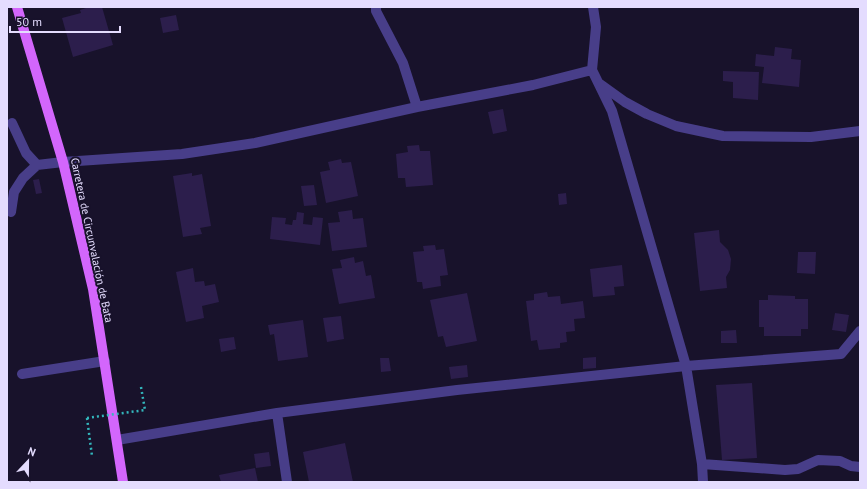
<svg xmlns="http://www.w3.org/2000/svg" width="867" height="489" viewBox="0 0 867 489" font-family="'PT Sans',sans-serif">
<style>
.building{fill:#2c1e4c}
.lines{fill:none;stroke-linecap:round;stroke-linejoin:round}
.path{stroke:#33b6bc;stroke-width:2.5;stroke-dasharray:2 3;stroke-linecap:butt}
.minor{stroke:#483e89;stroke-width:10}
.major{stroke:#d366fc;stroke-width:10}
.path-bridge{stroke:#33b6bc;stroke-width:2.5;stroke-dasharray:2 3;stroke-linecap:butt}
.labels{text-anchor:middle;dominant-baseline:central;stroke-width:4;stroke-linejoin:round;paint-order:stroke}
.street-label{font-size:11px;fill:#e4dcfe;stroke:#18122b}
</style>
<rect width="100%" height="100%" fill="#18122b"/>
<path class="building" d="M89 7H102L113 45 73 57 62 18 81 13 80 10Z
M176 15 179 30 163 33 160 18Z
M775 47 792 49 791 59 801 60 799 87 762 83 764 67 755 66 756 54 774 56Z
M723 71 759 72 758 100 733 98V82L723 81Z
M503 109 507 131 493 134 488 112Z
M419 145 420 151H430L433 185 406 187 405 178H398L396 154 408 152 407 146Z
M341 159 342 163 351 162 358 196 326 203 320 172 330 170 328 162Z
M192 173V176L202 174 211 226 200 228 202 234 183 237 173 176Z
M39 179 42 193 36 194 33 180Z
M314 185 317 205 304 206 301 186Z
M566 193 567 204 559 205 558 194Z
M352 210 353 219 363 218 367 247 332 251 328 223 340 222 338 212Z
M297 212 304 213 303 224 312 225 313 217 323 218 320 245 270 239 272 217 286 218 285 224 292 225 293 220H296Z
M719 230 720 242 728 250 731 259 730 270 726 277 727 288 700 291 694 233Z
M435 245 436 250 444 249 448 275 440 276 441 286 423 289 422 282H417L413 252 424 251 423 246Z
M798 252H816L815 274 797 273Z
M354 257 355 263 363 261 366 276 371 275 375 298 339 304 332 269 342 268 340 260Z
M622 265 624 286 614 287 615 295 593 297 590 269Z
M193 268 195 282 204 281 205 286 215 284 219 302 202 306 204 318 186 322 176 272Z
M547 292 548 297 560 296 561 304 583 301 585 318 574 319 575 331 566 332 567 342 560 343V348L539 350 537 340 531 341 526 301 534 300V294Z
M467 293 477 341 446 347 443 336 438 337 430 300Z
M768 295 795 296V299H808V329H801V336H764V327H759V300H768Z
M835 313 849 315 846 332 832 330Z
M341 316 344 339 327 342 323 318Z
M303 320 308 357 278 361 274 334 270 335 268 325Z
M736 330 737 343H721V331Z
M234 337 236 349 221 352 219 339Z
M596 357V368L583 369V358Z
M380 358H389L391 371 381 372Z
M467 365 468 377 451 379 449 367Z
M752 383 757 458 722 460 716 385Z
M345 443 353 482H309L303 452Z
M269 452 271 466 256 468 254 454Z
M255 468 258 482H221L219 475Z"/>
<g class="lines">
<path class="path" d="M141 387 145 410
M87 418 92 456"/>
<path class="minor" d="M376 7V11L403 63 417 107
M593 7 596 27 592 70 612 111 686 366 702 464 703 482
M600 84 625 102 647 114 676 126 723 136 811 137 860 131
M12 123 26 153 37 165
M11 212 14 192 23 178 37 165 63 162 182 154 255 143 417 107 533 85 592 70
M22 374 105 361
M277 413 287 482
M117 440 277 413 457 390 686 366 841 354 860 331
M702 464 785 470 798 469 818 460 840 461 851 466 860 467"/>
<path class="major" d="M17 7 63 162 93 289 123 482"/>
<path class="path-bridge" d="M87 418 145 410"/>
</g>
<g class="labels">
<g class="street-label">
<text transform="translate(92 240) rotate(78)">Carretera de Circunvalación de Bata</text>
</g>
</g>
<rect width="867" height="489" fill="none" stroke="#e4dcfe" stroke-width="16"/>
<g transform="translate(28 461) rotate(22)" stroke="#18122b" stroke-width="3" paint-order="stroke">
<path d="M0-3L7 15L0 10L-7 15Z" fill="#e4dcfe"/>
<text y="-6" font-size="11" font-weight="bold" text-anchor="middle" fill="#e4dcfe">N</text>
</g>
<path d="M10 26v6h110v-6" fill="none" stroke="#e4dcfe" stroke-width="2"/>
<text x="16" y="26" font-size="12" fill="#e4dcfe" stroke="#18122b" stroke-width="3" paint-order="stroke">50 m</text>
</svg>
